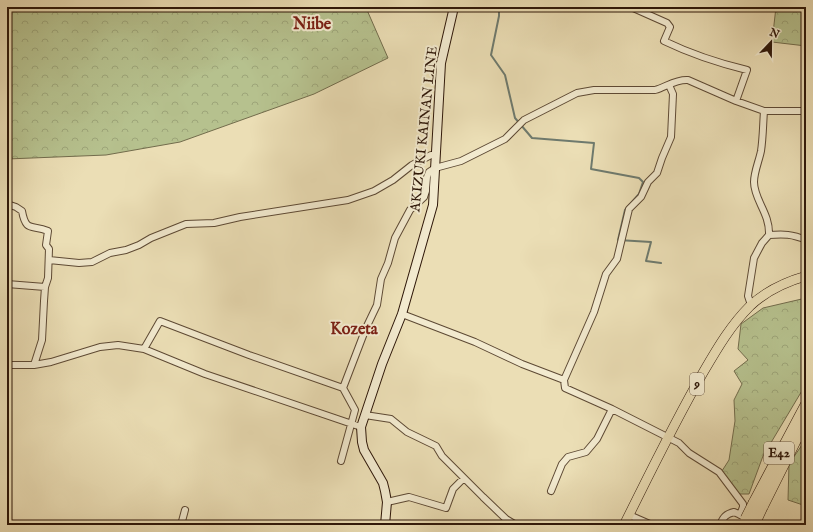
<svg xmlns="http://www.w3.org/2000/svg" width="813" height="532" viewBox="0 0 813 532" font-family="'IM FELL English',serif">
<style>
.forest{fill:url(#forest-crowns);stroke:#726c4c}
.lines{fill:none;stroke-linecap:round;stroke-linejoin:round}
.stream{stroke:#6e7a6e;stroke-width:2}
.minor-casing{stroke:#5d4934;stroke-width:8}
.secondary-casing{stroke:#2e1709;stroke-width:10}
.primary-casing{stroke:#2e1709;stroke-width:10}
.motorway-casing{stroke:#2e1709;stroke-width:12}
.minor{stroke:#f2eacf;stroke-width:6}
.secondary{stroke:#f2eacf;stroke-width:8}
.primary{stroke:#ebdeb5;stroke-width:9}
.motorway{stroke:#ebdeb5;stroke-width:11}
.motorway-bridge-casing{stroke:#2e1709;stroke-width:12;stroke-linecap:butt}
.motorway-bridge{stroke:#ebdeb5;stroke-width:11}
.labels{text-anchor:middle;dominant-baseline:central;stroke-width:4;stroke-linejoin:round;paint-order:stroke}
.shield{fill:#f2eacf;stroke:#695644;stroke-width:1}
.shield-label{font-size:13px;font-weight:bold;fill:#2e1709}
.street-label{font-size:14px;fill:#2e1709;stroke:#f2eacf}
.quarter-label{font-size:16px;font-weight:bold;fill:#7a1f14;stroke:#f2eacf}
</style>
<defs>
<pattern id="forest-crowns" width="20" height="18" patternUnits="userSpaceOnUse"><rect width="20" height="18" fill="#b6c18e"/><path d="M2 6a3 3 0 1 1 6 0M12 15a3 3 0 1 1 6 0" fill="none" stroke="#9da579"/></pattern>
</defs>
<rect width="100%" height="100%" fill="#ebdeb5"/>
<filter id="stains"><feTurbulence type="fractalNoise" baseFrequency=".005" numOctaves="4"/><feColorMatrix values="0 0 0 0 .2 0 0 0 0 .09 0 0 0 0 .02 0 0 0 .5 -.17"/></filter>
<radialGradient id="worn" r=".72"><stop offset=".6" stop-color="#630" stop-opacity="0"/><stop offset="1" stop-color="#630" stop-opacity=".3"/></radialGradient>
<path class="forest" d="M7 7H354L367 10 388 58 314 94 180 142 106 155 7 159Z
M776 7H806V46L772 42Z
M806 298V384L763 456 749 494H734L720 474 729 460 735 421 734 400 742 384 734 371 748 360 738 349 741 324 763 308Z
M806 439V506L788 500 789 464Z"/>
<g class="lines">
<path class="stream" d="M499 7V16L491 55 505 75 515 118 532 138 594 143 591 169 639 178 643 182 639 194 625 210 618 240 651 242 646 261 661 263"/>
<g class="minor-casing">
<path id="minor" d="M631 7 667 23 670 27 664 41C691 54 718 63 747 70L736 101
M764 111C763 124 763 138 761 151 759 161 754 172 754 182 754 200 770 213 769 235
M7 204 16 207 22 211C26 233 32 224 48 231L46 245 49 249 48 278 45 287 44 301 42 340 34 365
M49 260 79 263 92 262 110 253 126 250 139 245 151 238 186 224 214 223 240 217 348 200 374 191 393 180 412 165 431 155H436
M7 284 45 287
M751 305 748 296 754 258 762 243 769 235C784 234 792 234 806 240
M402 314 475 342 522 364 564 380
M144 349 160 321 249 355 343 388 355 410 341 461
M7 365H34L51 362 100 347 118 345 144 349 205 374 361 427
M343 388 366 328 377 305 381 279 388 263 395 238 410 210 424 197 426 191 427 177 429 172 435 168 461 161 505 139 524 120 577 93 594 90H655C666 87 676 79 688 80L736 101 764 111H806
M612 409 679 443 689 453 719 472 743 504V507L740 515
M365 415 391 419 407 432 436 446 442 456 483 497 506 519 516 525
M551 491 562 464 568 457 586 452 597 439 612 409 565 388 564 380 594 312 606 274 617 259 629 209 641 197 648 182 657 173 662 158 671 137 673 94 669 85
M387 502 409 497 446 508 453 489 464 478
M629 515 652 525
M181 525 185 510
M720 525C723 517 726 514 734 512L743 516"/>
</g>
<g class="secondary-casing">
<path id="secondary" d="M385 525 387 502 385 491 383 483 364 450 362 442 361 427 382 364 402 314 433 205 441 63 454 7"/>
</g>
<g class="primary-casing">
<path id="primary" d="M624 525C650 473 675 421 704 371 718 347 731 325 750 306 766 291 785 282 806 276"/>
</g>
<g class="motorway-casing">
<path id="motorway" d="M754 503 806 405
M762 507 795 441 806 423"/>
</g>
<use href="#minor" class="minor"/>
<use href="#secondary" class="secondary"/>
<use href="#primary" class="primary"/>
<use href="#motorway" class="motorway"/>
<g class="motorway-bridge-casing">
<path id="motorway-bridge" d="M746 519 754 503
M755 522 762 507"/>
</g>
<use href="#motorway-bridge" class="motorway-bridge"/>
</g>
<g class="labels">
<g class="shield">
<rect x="690" y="373" width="14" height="22" rx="3"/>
<rect x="764" y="442" width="30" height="22" rx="3"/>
</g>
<g class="shield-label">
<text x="697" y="384">9</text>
<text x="779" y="453">E42</text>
</g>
<g class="street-label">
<text transform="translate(424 129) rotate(-84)">AKIZUKI KAINAN LINE</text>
</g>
<g class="quarter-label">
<text x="312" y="25">Niibe</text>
<text x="354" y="330">Kozeta</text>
</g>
</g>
<rect width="813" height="532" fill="none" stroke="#ebdeb5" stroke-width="24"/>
<rect x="8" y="8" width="797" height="516" fill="none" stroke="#2e1709" stroke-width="2"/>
<rect x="12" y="12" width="789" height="508" fill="none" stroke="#2e1709"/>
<g transform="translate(771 42) rotate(22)" stroke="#f2eacf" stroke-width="3" paint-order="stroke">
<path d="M0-3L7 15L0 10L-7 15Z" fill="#2e1709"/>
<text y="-6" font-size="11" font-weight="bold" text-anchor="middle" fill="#2e1709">N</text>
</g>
<rect width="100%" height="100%" filter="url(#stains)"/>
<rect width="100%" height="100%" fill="url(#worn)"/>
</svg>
